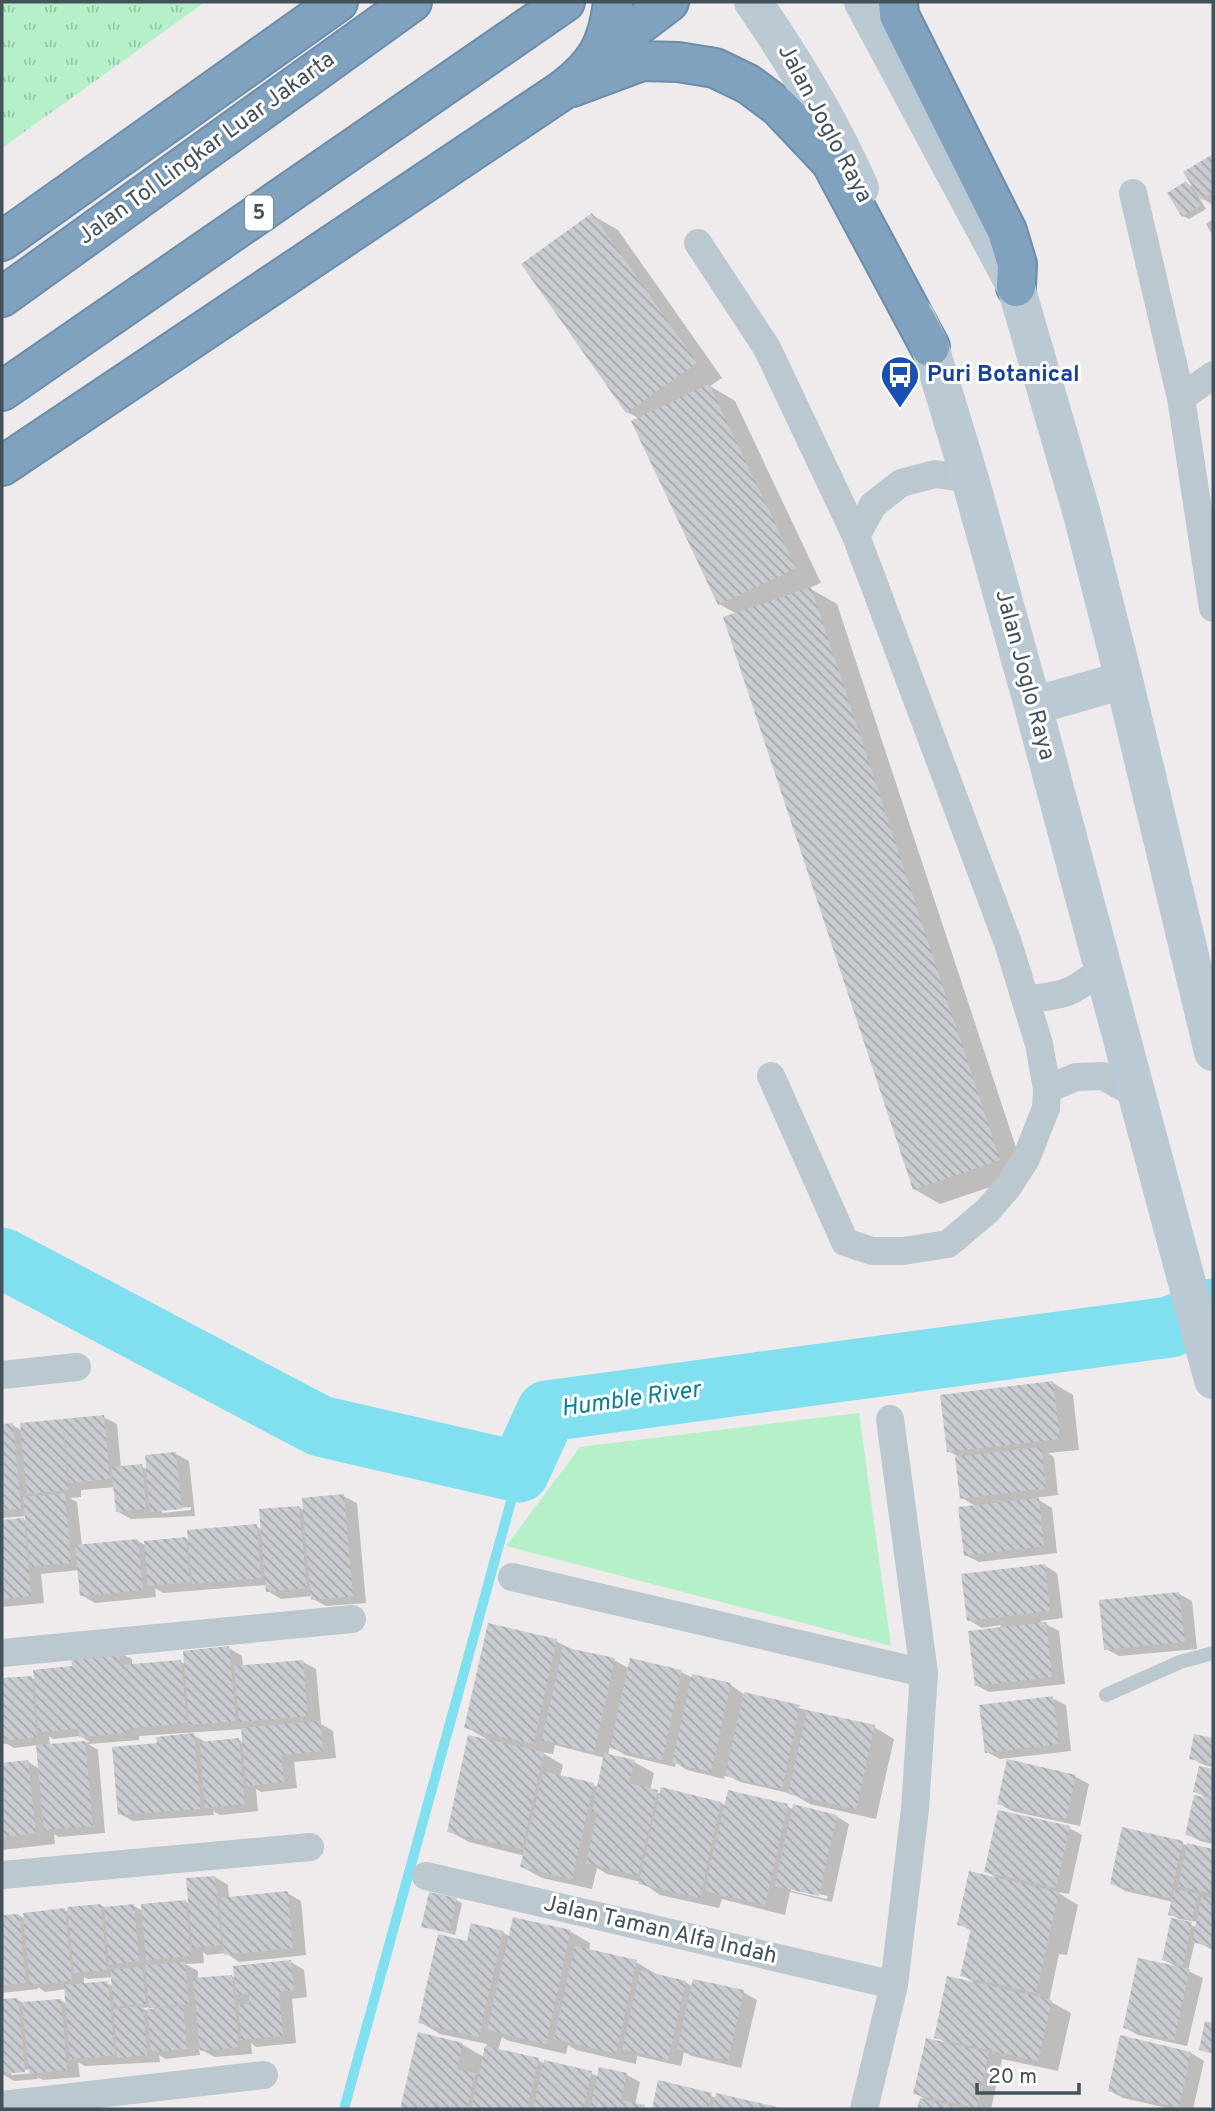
<svg xmlns="http://www.w3.org/2000/svg" width="1215" height="2111" viewBox="0 0 1215 2111" font-family="Overpass,sans-serif">
<style>
.grass{fill:url(#grass-tufts)}
.park{fill:#b6f0c9}
.shadow{fill:#0003;fill-rule:evenodd}
.lines{fill:none;stroke-linecap:round;stroke-linejoin:round}
.stream{stroke:#81e0f0;stroke-width:10}
.river{stroke:#81e0f0;stroke-width:61}
.building{fill:url(#building-back-hatch)}
.motorway-casing{stroke:#6b8daa;stroke-width:42}
.service{stroke:#bbc8cf;stroke-width:14}
.minor{stroke:#bbc8cf;stroke-width:28}
.secondary{stroke:#bbc9d4;stroke-width:38}
.motorway{stroke:#80a2be;stroke-width:38}
.labels{text-anchor:middle;dominant-baseline:central;stroke-width:6;stroke-linejoin:round;paint-order:stroke}
.shield{fill:#fff;stroke:#7b858c;stroke-width:2}
.shield-label{font-size:21px;font-weight:bold;fill:#43515a}
.street-label{font-size:23px;fill:#43515a;stroke:#fff}
.transit-label{font-size:23px;font-weight:bold;fill:#164399;stroke:#fff;text-anchor:start}
.water-label{font-size:24px;font-style:italic;fill:#078094;stroke:#fff}
</style>
<defs>
<pattern id="grass-tufts" width="24" height="20" patternUnits="userSpaceOnUse" patternTransform="scale(1.75)"><rect width="24" height="20" fill="#b6f0c9"/><path d="M3 7l-1-3M5 7V3M7 7l1-3M15 17l-1-3M17 17v-4M19 17l1-3" fill="none" stroke="#96c5a6"/></pattern>
<pattern id="building-back-hatch" width="6" height="6" patternUnits="userSpaceOnUse" patternTransform="scale(1.75)"><rect width="6" height="6" fill="#c8ccd1"/><path d="M-1 5l2 2M0 0l6 6M5-1l2 2" fill="none" stroke="#a4a8ad"/></pattern>
</defs>
<rect width="100%" height="100%" fill="#efebec"/>
<path class="grass" d="M2 2H205L2 148Z"/>
<path class="park" d="M859 1413 891 1646 506 1546 580 1447Z"/>
<path class="shadow" d="M1213 156V205L1198 196 1206 209 1189 219 1183 216 1186 183 1196 189 1186 173Z
M592 215 618 230 722 378 710 386 735 401 821 583 809 588 837 604 1025 1175 940 1204 914 1189 737 614 719 604 640 419 627 412Z
M1213 219V236L1206 224Z
M1053 1383 1073 1395 1079 1450 1048 1453 1054 1457 1058 1495 1035 1498 1052 1508 1057 1553 979 1562 965 1555 977 1507 962 1498 961 1458 948 1451Z
M103 1417 117 1424 121 1468 141 1466 148 1470 176 1454 189 1461 195 1516 131 1519 117 1511 115 1487 81 1490V1497L69 1498 77 1502 82 1546 138 1541 146 1546 186 1539 190 1541 256 1526 262 1530 299 1507 305 1511 343 1496 357 1503 366 1603 326 1606 313 1599V1596L281 1599 268 1591 267 1585 163 1593 155 1588 156 1597 95 1603 81 1595 79 1570 41 1574 44 1603 2 1607V1522L21 1518 27 1522 26 1516 2 1518V1426L13 1425 22 1431V1424ZM191 1507V1510L162 1513V1509Z
M1044 1565 1057 1573 1063 1618 1040 1621 1059 1631 1065 1684 989 1692 976 1685 1001 1625 982 1628 969 1620Z
M1179 1594 1192 1601 1197 1649 1119 1656 1106 1649Z
M556 1641 575 1651 614 1660 630 1669 681 1672 693 1678 731 1685 743 1694 874 1727 894 1739 876 1819 810 1804 793 1794 740 1782 725 1774 724 1779 687 1770 676 1763 675 1767 625 1755 610 1746 608 1755 634 1762 654 1773 650 1790 661 1794 721 1803 726 1806H787L794 1810 836 1816 849 1824 832 1902 790 1892 785 1915 722 1899 719 1908 660 1895 641 1882 607 1874 597 1868 592 1889 542 1878 522 1867 525 1856 469 1842 449 1831 490 1741 466 1727ZM555 1745 605 1758 599 1787 560 1777 563 1765 541 1752 553 1754ZM791 1887 828 1896 827 1899 791 1891Z
M229 1648 242 1656 243 1667 303 1662 316 1669 321 1724 333 1731 336 1758 294 1762 297 1788 261 1792 256 1789 258 1811 220 1815 213 1811 214 1815 133 1821 120 1814 158 1745 193 1735 207 1743 239 1740 244 1743 243 1729 139 1736V1740L88 1744 98 1750 105 1833 59 1837 54 1834 55 1844 2 1850V1765L28 1762 40 1769 38 1745 14 1748 7 1744H2V1680L31 1678 36 1680 118 1652 132 1659V1666L181 1662 186 1664ZM49 1736 53 1739 80 1736 90 1742 50 1746Z
M1052 1698 1066 1705 1071 1751 1000 1759 987 1752Z
M1196 1736 1213 1740V1767L1204 1765 1191 1758Z
M1009 1761 1076 1777 1089 1784 1080 1826 1012 1811 999 1804Z
M1200 1768 1213 1771V1844L1200 1841 1187 1834 1208 1799 1195 1791Z
M1069 1828 1082 1835 1069 1894 1057 1892 1078 1905 1067 1955 1059 1954 1049 2001 1071 2013 1058 2071 1002 2059 991 2109H919L921 2100 930 2102 915 2093 949 2044 936 2037 977 1984 962 1975 972 1931 959 1924 999 1879 986 1871Z
M1182 1843 1188 1846 1213 1851V1950L1195 1941 1188 1971 1203 1978 1187 2046 1138 2035 1125 2028 1177 1967 1164 1960 1173 1920 1197 1927 1198 1922 1179 1919 1170 1914 1173 1902 1125 1891 1112 1883Z
M215 1877 228 1885 229 1899 287 1893 301 1901 306 1955 239 1962 226 1953 207 1955 203 1952 204 1963 185 1964 198 1971V1979L232 1976 236 1979 291 1962 304 1970 307 1997 292 1999 296 2043 256 2047 251 2043 252 2054 215 2057 199 2049 200 2055 165 2059 159 2055 160 2062 85 2066 78 2062 80 2077 43 2080 37 2077 38 2079 14 2081 2 2074V2001L18 2000 24 2003 60 2000 67 2004 66 1989 45 1992 38 1987V1989L2 1993V1917L19 1915 26 1920 65 1910 70 1913 101 1905 106 1908 134 1906 143 1911 186 1902 190 1904ZM84 1977 88 1979 113 1977 114 1987 107 1983 84 1985ZM151 2007 157 2010 148 2011 142 2008ZM34 2069V2073L11 2075V2071Z
M456 1900 462 1903 455 1935 423 1926Z
M514 1919 571 1932 590 1943 589 1951 636 1962 656 1974 655 1976 685 1982 693 1987 743 1992 757 2000 741 2068 692 2056 684 2052 681 2066 637 2056 636 2064 576 2050 568 2045 566 2054 509 2041 502 2037 498 2050 538 2060 545 2064 591 2073 599 2077 601 2069 627 2075 640 2082 635 2105 649 2109H402L419 2034 463 2045 484 2057 487 2044 440 2034 420 2022 468 1943 472 1925 503 1932 510 1937Z
M1121 2037 1191 2053 1204 2061 1193 2109H1172L1123 2098 1110 2091Z
M660 2082 717 2098V2095L779 2109H654Z"/>
<g class="lines">
<path class="stream" d="M344 2109 519 1472"/>
<path class="river" d="M2 1258 320 1426 519 1472 547 1411 1170 1327 1213 1309"/>
</g>
<path class="building" d="M1213 154V192L1201 200 1183 172Z
M1186 181 1201 205 1182 217 1167 193Z
M592 213 697 363 626 413 521 264Z
M709 384 796 568 718 605 631 421Z
M811 587 1000 1160 913 1190 723 617Z
M1053 1381 1060 1439 947 1452 940 1395Z
M104 1415 110 1479 69 1483 63 1419Z
M62 1419 69 1490 27 1494 20 1423Z
M13 1423 21 1509 2 1510V1424Z
M1041 1447 1046 1488 960 1499 955 1457Z
M176 1452 182 1509 150 1512 145 1455Z
M142 1464 146 1509 116 1512 111 1467Z
M65 1493 71 1563 30 1567 23 1497Z
M344 1494 353 1596 311 1600 302 1498Z
M1039 1498 1044 1546 964 1556 958 1507Z
M299 1506 307 1588 266 1592 259 1509Z
M24 1518 31 1596 2 1599V1520Z
M257 1524 261 1578 192 1584 187 1530Z
M186 1537 190 1582 148 1586 144 1541Z
M138 1539 143 1590 80 1596 75 1545Z
M1045 1564 1050 1611 967 1621 961 1574Z
M1179 1592 1185 1642 1104 1650 1099 1600Z
M1046 1622 1052 1677 975 1686 968 1631Z
M488 1623 557 1639 533 1744 464 1728Z
M229 1646 236 1721 189 1725 183 1651Z
M563 1647 615 1658 594 1752 542 1740Z
M119 1650 120 1665 181 1660 187 1723 126 1729 127 1733 79 1737 77 1720V1729L38 1732 33 1670 72 1666 71 1654Z
M630 1658 682 1670 662 1760 610 1748Z
M303 1660 308 1716 239 1722 234 1666Z
M692 1674 731 1683 711 1772 672 1763Z
M32 1676 37 1737 2 1741V1678Z
M744 1692 800 1705 782 1789 725 1776Z
M1053 1696 1059 1744 985 1753 979 1705Z
M807 1710 875 1725 856 1809 788 1794Z
M320 1721 323 1751 281 1755 284 1782 246 1786 241 1728Z
M194 1733 201 1809 118 1815 112 1747 157 1743 156 1737Z
M1194 1734 1213 1738V1764L1189 1759Z
M468 1735 544 1752 522 1849 447 1832Z
M239 1738 245 1804 205 1808 200 1742Z
M85 1741 93 1826 44 1830 36 1745Z
M604 1753 635 1760 629 1783 658 1790 638 1876 586 1863 597 1813 592 1811Z
M1007 1759 1076 1775 1066 1820 997 1804Z
M28 1760 36 1833 2 1837V1763Z
M1199 1766 1213 1769V1797L1193 1792Z
M543 1771 594 1783 572 1879 520 1867Z
M661 1787 721 1802 700 1898 638 1884Z
M728 1790 788 1804 765 1905 704 1891Z
M1194 1795 1213 1799V1841L1185 1835Z
M793 1804 837 1815 819 1896 775 1886Z
M998 1810 1070 1826 1056 1888 984 1872Z
M1122 1827 1183 1841 1170 1898 1110 1884Z
M1187 1843 1213 1849V1894L1178 1886Z
M969 1871 1059 1892 1036 1993 960 1976 971 1928 957 1925Z
M215 1876 222 1945 192 1948 186 1878Z
M1174 1889 1198 1894 1192 1920 1168 1915Z
M288 1891 293 1948 224 1955 219 1898Z
M429 1892 457 1898 449 1933 421 1927Z
M1202 1896 1213 1899V1947L1192 1942Z
M186 1900 191 1956 146 1960 141 1904Z
M101 1904 107 1970 74 1973 67 1907Z
M134 1904 139 1961 109 1965 104 1907Z
M65 1908 72 1981 30 1985 23 1913Z
M19 1914 26 1983 2 1985V1915Z
M513 1917 571 1930 546 2044 487 2030Z
M1171 1918 1192 1922 1183 1965 1162 1960Z
M471 1923 503 1931 479 2037 418 2023 438 1934 467 1941Z
M575 1946 637 1960 616 2054 554 2039Z
M1138 1958 1190 1969 1174 2040 1123 2028Z
M291 1960 294 1990 279 1992 283 2036 241 2040 238 2005 249 2004V1994L236 1995 233 1966Z
M185 1962 189 2004 149 2008 145 1965Z
M142 1967 146 2004 114 2007 110 1970Z
M640 1970 686 1981 668 2060 622 2049Z
M232 1975 239 2047 200 2051 193 1978Z
M947 1976 1052 2000 1038 2061 934 2038Z
M693 1979 744 1990 728 2061 677 2049Z
M108 1981 115 2055 70 2059 64 1985Z
M18 1998 25 2072 2 2074V1999Z
M61 1999 67 2070 29 2074 22 2002Z
M143 2006 147 2055 117 2058 113 2009Z
M183 2006 187 2049 151 2052 147 2009Z
M1205 2021 1213 2023V2054L1199 2050Z
M418 2032 463 2043 457 2069 475 2073 467 2109H400Z
M1120 2035 1191 2052 1179 2108 1108 2091Z
M926 2038 989 2052 977 2108 913 2094Z
M485 2046 539 2058 527 2109H471Z
M544 2060 592 2071 583 2109H533Z
M599 2067 627 2073 621 2100 645 2105 644 2109H590Z
M658 2080 712 2093 708 2109H652Z
M716 2093 782 2108V2109H712Z
M920 2098 964 2108V2109H917Z"/>
<g class="lines">
<g class="motorway-casing">
<path id="motorway" d="M898 2 899 15 1007 231 1017 264 1016 287
M599 55 669 2
M572 87 642 61 678 62 715 68 748 84 779 107 831 162 930 347
M2 241 338 2
M2 297 412 2
M2 391 565 2
M2 466 563 90C597 64 608 44 613 2"/>
</g>
<path class="service" d="M1106 1695 1180 1662 1213 1653"/>
<path class="minor" d="M1133 193 1181 398 1213 608
M698 243 767 348 856 536 1008 943 1039 1044 1047 1089 1046 1108 1026 1159 1008 1187 987 1211 948 1244 903 1251H872L845 1242 771 1076
M1181 398 1213 375
M856 536 873 505 901 483 935 474 970 479
M1025 999C1065 996 1073 993 1103 968
M1047 1089 1076 1077 1103 1076 1139 1096
M2 1375 77 1367
M512 1577 924 1673
M2 1653 352 1619
M2 1875 310 1847
M426 1876 894 1985
M2 2105 264 2075
M864 2109 894 1985 915 1809 924 1673 890 1419"/>
<path class="secondary" d="M753 2C794 61 831 122 860 188
M863 2 1016 287 1082 514 1124 680 1213 1052
M916 317 930 347 970 479 1033 706 1213 1380
M1033 706 1124 680"/>
<use href="#motorway" class="motorway"/>
</g>
<defs>
<g id="bus-pin" transform="scale(2.0125)"><path d="M0 17L-7.5 6A9.5 9.5 0 1 1 7.5 6Z" fill="#1a4fb4" stroke="#fff"/><path d="M-5-6H5V4H4V6H2V4H-2V6H-4V4H-5ZM-3.5-4V0h7V-4ZM-3.5 1.2v1.5H-2V1.2ZM2 1.2v1.5H3.5V1.2Z" fill="#fff"/></g>
</defs>
<g fill-rule="evenodd">
<use href="#bus-pin" x="900" y="375"/>
</g>
<g class="labels">
<rect class="shield" x="245" y="195.5" width="28" height="35" rx="5"/>
<g class="shield-label">
<text x="259" y="213">5</text>
</g>
<g class="street-label">
<text transform="translate(824 124) rotate(62)">Jalan Joglo Raya</text>
<text transform="translate(207 149) rotate(-36)">Jalan Tol Lingkar Luar Jakarta</text>
<text transform="translate(1024 675) rotate(75)">Jalan Joglo Raya</text>
<text transform="translate(660 1931) rotate(13)">Jalan Taman Alfa Indah</text>
</g>
<g class="transit-label">
<text x="927" y="375">Puri Botanical</text>
</g>
<g class="water-label">
<text transform="translate(631 1400) rotate(-8)">Humble River</text>
</g>
</g>
<rect width="1215" height="2111" fill="none" stroke="#43515a" stroke-width="7"/>
<path d="M977 2083v10h102v-10" fill="none" stroke="#43515a" stroke-width="3.5"/>
<text x="988" y="2083" font-size="21" fill="#43515a" stroke="#ffffff" stroke-width="5" paint-order="stroke">20 m</text>
</svg>
